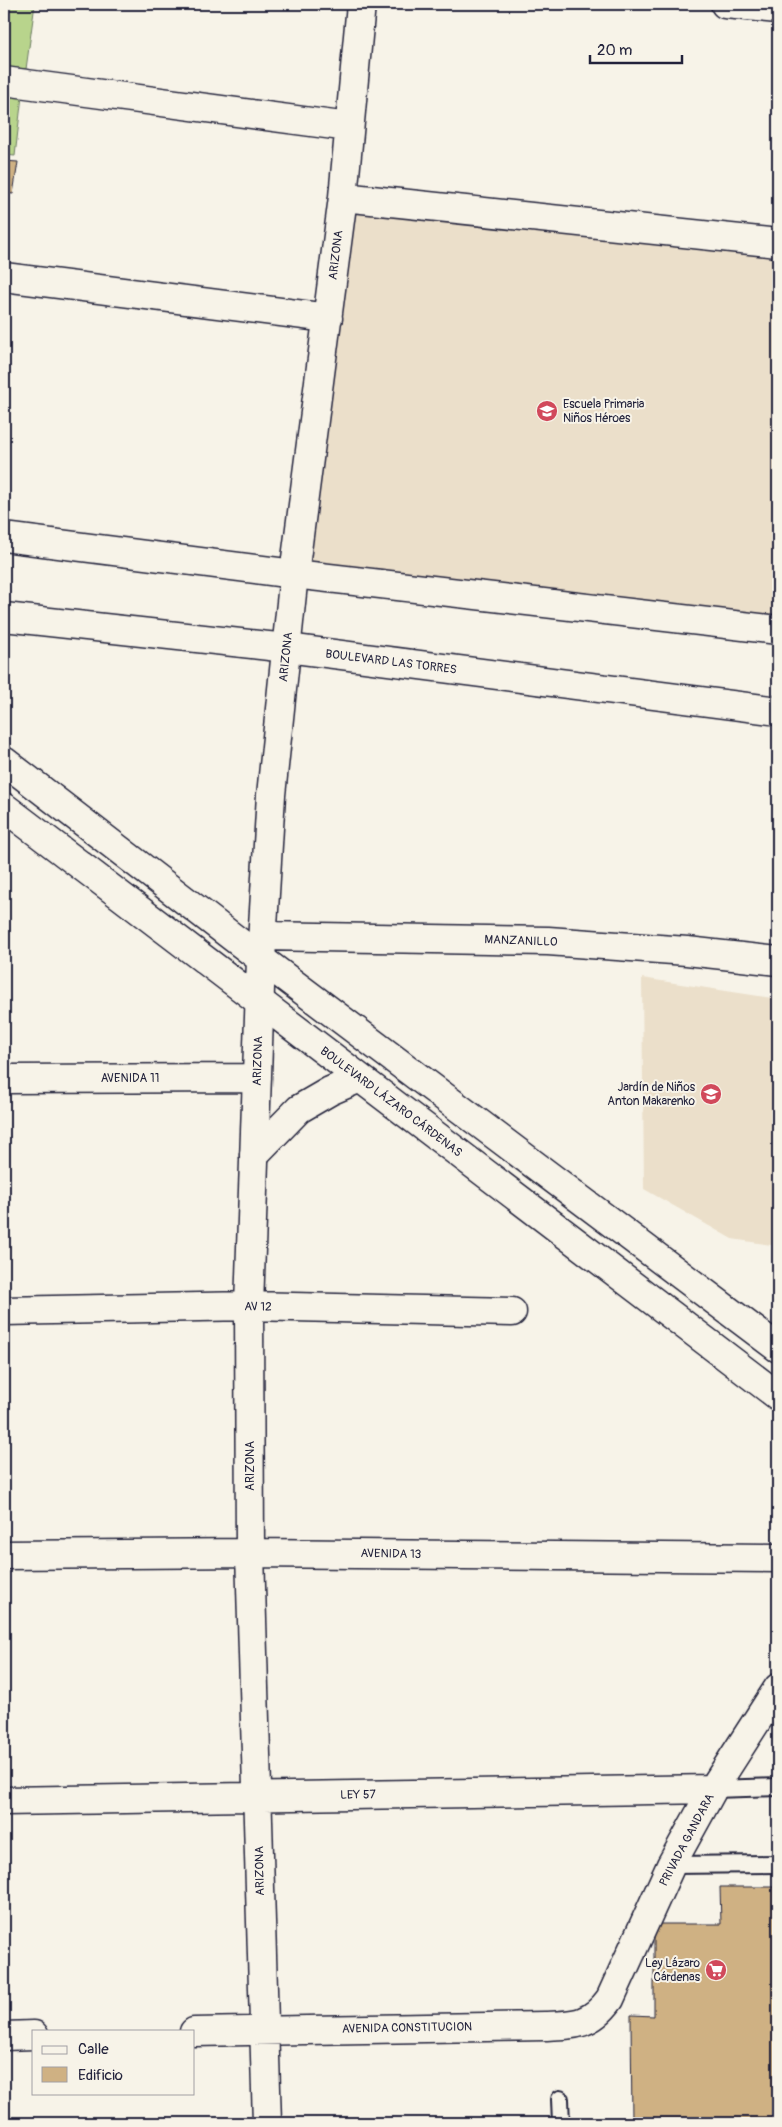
<svg xmlns="http://www.w3.org/2000/svg" width="782" height="2127" viewBox="0 0 782 2127" font-family="Pangolin,sans-serif">
<style>
.built{fill:#ebdfca}
.green{fill:#b8d48c;stroke:#6d7b64}
.building{fill:#cfb183;stroke:#22223b}
.lines{fill:none;stroke-linecap:round;stroke-linejoin:round}
.lane-casing{stroke:#22223b;stroke-width:20}
.street-casing{stroke:#22223b;stroke-width:31}
.secondary-casing{stroke:#22223b;stroke-width:31}
.primary-casing{stroke:#22223b;stroke-width:31}
.lane{stroke:#f7f3e8;stroke-width:16}
.street{stroke:#f7f3e8;stroke-width:28}
.secondary{stroke:#f7f3e8;stroke-width:28}
.primary{stroke:#f7f3e8;stroke-width:28}
.labels{text-anchor:middle;dominant-baseline:central;stroke-width:4;stroke-linejoin:round;paint-order:stroke}
.street-label{font-size:12px;fill:#22223b;stroke:#f7f3e8}
.poi-label{font-size:12px;fill:#22223b;stroke:#f7f3e8;text-anchor:end}
</style>
<rect width="100%" height="100%" fill="#f7f3e8"/>
<filter id="ink" filterUnits="userSpaceOnUse"><feTurbulence type="fractalNoise" baseFrequency=".02" numOctaves="2"/><feDisplacementMap in="SourceGraphic" scale="10" xChannelSelector="R" yChannelSelector="G"/><feConvolveMatrix kernelMatrix="1 2 1 2 8 2 1 2 1" color-interpolation-filters="sRGB"/></filter>
<g filter="url(#ink)">
<path class="built" d="M341 205 778 247V629L294 574Z
M642 978 778 999V1246L732 1239 644 1189Z"/>
<path class="green" d="M4 4H35L26 69 4 67Z
M4 94 22 96 15 156 4 155Z"/>
<path class="building" d="M4 161 18 162 13 194 4 193Z
M720 1887H778V2123H632L631 2015 654 2016V1924H721Z"/>
<g class="lines">
<g class="lane-casing">
<path id="lane" d="M713 1789 778 1787
M671 1865 778 1864
M560 2099 561 2123"/>
</g>
<g class="street-casing">
<path id="street" d="M725 4 778 9
M4 81 349 127
M343 197 778 243
M4 277 328 318
M263 936 548 941 687 951 778 961
M4 1079 257 1078
M4 1311 249 1306 512 1312
M4 1555 250 1553 778 1558
M4 1801 713 1789
M194 2032 545 2026C575 2025 591 2025 610 1999L671 1865 713 1789 778 1688
M4 2036 34 2035
M267 2123 250 1553 249 1306 261 959 271 795 294 574 343 197 361 4"/>
</g>
<g class="secondary-casing">
<path id="secondary" d="M4 537 294 574 778 630
M4 617 287 648 778 711"/>
</g>
<g class="primary-casing">
<path id="primary" d="M4 761 261 959 778 1348
M4 807 778 1396
M254 1155 299 1109 330 1091 360 1078"/>
</g>
<use href="#lane" class="lane"/>
<use href="#street" class="street"/>
<use href="#secondary" class="secondary"/>
<use href="#primary" class="primary"/>
</g>
</g>
<defs>
<g id="school-disc" transform="scale(1.125)"><circle r="9.5" fill="#d1495b" stroke="#f7f3e8"/><path d="M0-5L7-2L0 1L-7-2ZM-4 1L0 2.5L4 1V4Q0 6-4 4Z" fill="#fff"/></g>
<g id="supermarket-disc" transform="scale(1.125)"><circle r="9.5" fill="#d1495b" stroke="#f7f3e8"/><path d="M-6-5.5h2.5l.6 2H6L4.5 2H-2.5L-4.4-4H-6ZM-1.5 3.2a1.3 1.3 0 1 0 .1 0ZM3 3.2a1.3 1.3 0 1 0 .1 0Z" fill="#fff"/></g>
</defs>
<g fill-rule="evenodd">
<use href="#school-disc" x="547" y="411"/>
<use href="#school-disc" x="711" y="1094"/>
<use href="#supermarket-disc" x="716" y="1970"/>
</g>
<g class="labels">
<g class="street-label">
<text transform="translate(336 255) rotate(-83)">ARIZONA</text>
<text transform="translate(286 657) rotate(-84)">ARIZONA</text>
<text transform="translate(391 662) rotate(7)">BOULEVARD LAS TORRES</text>
<text transform="translate(521 941) rotate(2)">MANZANILLO</text>
<text transform="translate(258 1061) rotate(-88)">ARIZONA</text>
<text x="130" y="1078">AVENIDA 11</text>
<text transform="translate(391 1102) rotate(37)">BOULEVARD LÁZARO CÁRDENAS</text>
<text transform="translate(258 1307) rotate(1)">AV 12</text>
<text transform="translate(250 1466) rotate(-90)">ARIZONA</text>
<text transform="translate(391 1554) rotate(1)">AVENIDA 13</text>
<text transform="translate(358 1795) rotate(-1)">LEY 57</text>
<text transform="translate(687 1840) rotate(-62)">PRIVADA GANDARA</text>
<text transform="translate(260 1871) rotate(-91)">ARIZONA</text>
<text transform="translate(407 2028) rotate(-1)">AVENIDA CONSTITUCION</text>
</g>
<g class="poi-label">
<text x="563" y="404" text-anchor="start">Escuela Primaria<tspan x="563" dy="14">Niños Héroes</tspan></text>
<text x="695" y="1087">Jardín de Niños<tspan x="695" dy="14">Anton Makarenko</tspan></text>
<text x="700" y="1963">Ley Lázaro<tspan x="700" dy="14">Cárdenas</tspan></text>
</g>
</g>
<rect width="782" height="2127" fill="none" stroke="#f7f3e8" stroke-width="20"/>
<rect x="10" y="10" width="762" height="2107" fill="none" stroke="#22223b" stroke-width="2" filter="url(#ink)"/>
<rect x="32" y="2030" width="162" height="65" fill="#f7f3e8" stroke="#a29fa3"/>
<rect x="42" y="2046" width="25" height="8" fill="#f7f3e8" stroke="#a29fa3"/>
<text x="78" y="2054" font-size="15" fill="#22223b">Calle</text>
<rect x="42" y="2067" width="25" height="15" fill="#cfb183" stroke="#a29fa3"/>
<text x="78" y="2080" font-size="15" fill="#22223b">Edificio</text>
<path d="M590 55v8h92v-8" fill="none" stroke="#22223b" stroke-width="2.5"/>
<text x="597" y="55" font-size="15" fill="#22223b" stroke="#f7f3e8" stroke-width="4" paint-order="stroke">20 m</text>
</svg>
